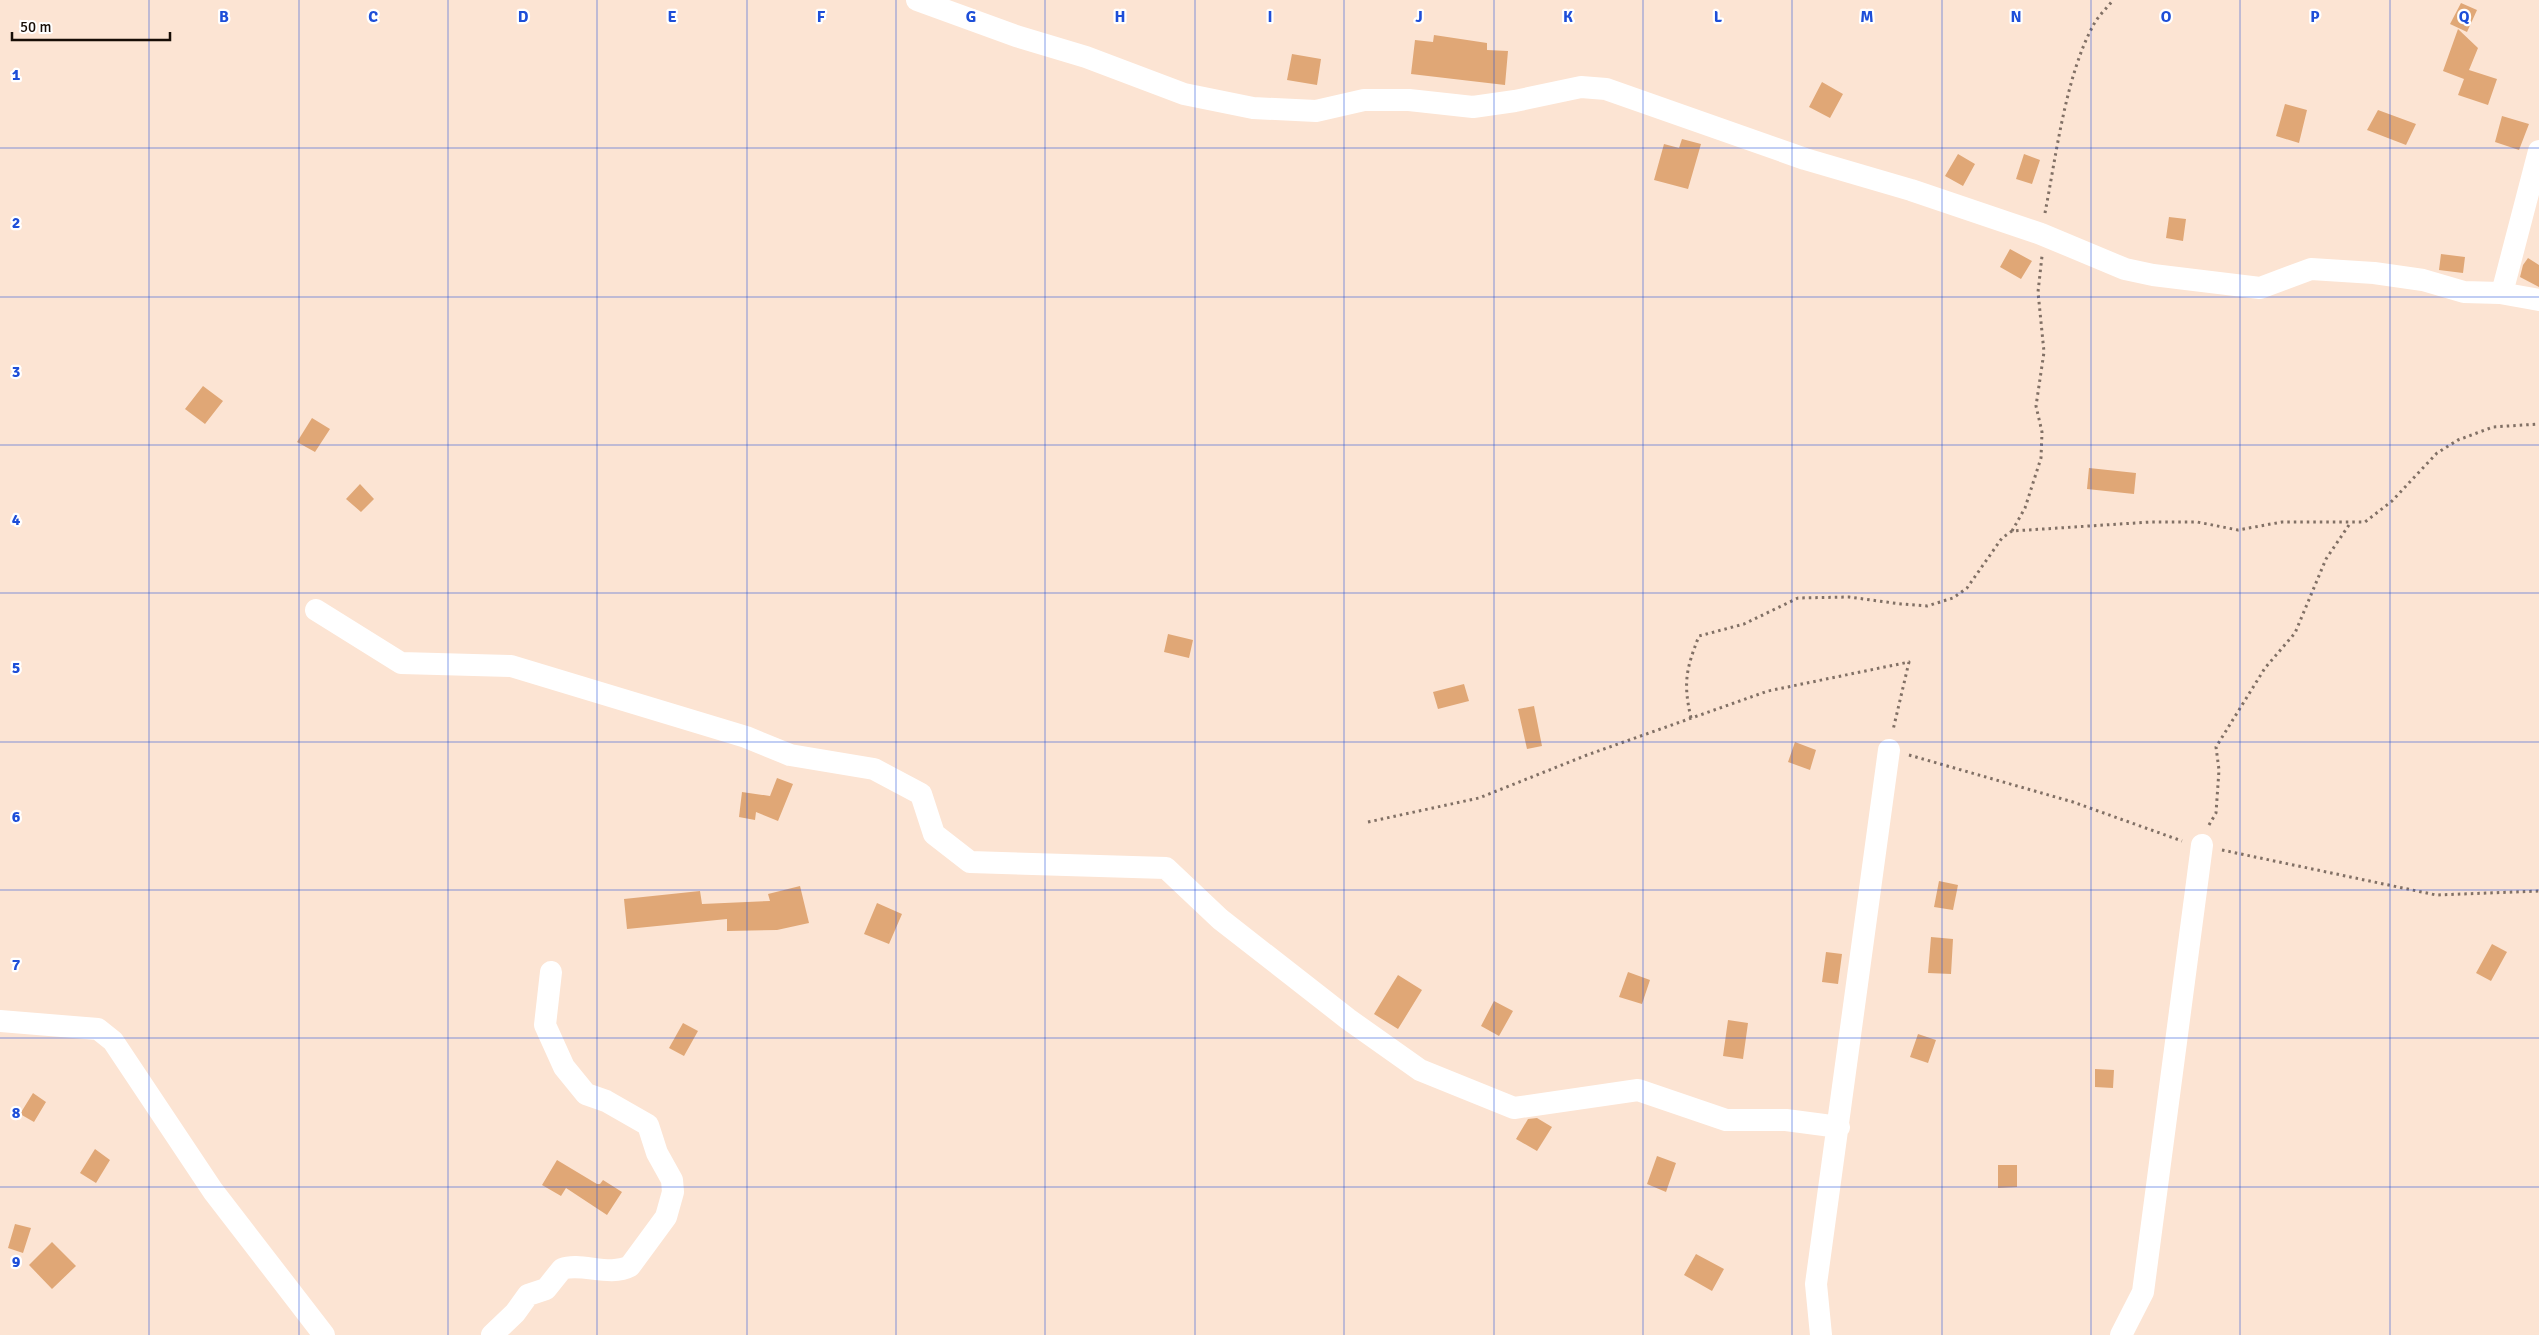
<svg xmlns="http://www.w3.org/2000/svg" width="2539" height="1335" viewBox="0 0 2539 1335" font-family="Signika,sans-serif">
<style>
.building{fill:#e0a776}
.lines{fill:none;stroke-linecap:round;stroke-linejoin:round}
.path{stroke:#817065;stroke-width:3;stroke-dasharray:2.5 4;stroke-linecap:butt}
.minor{stroke:#fff;stroke-width:22}
.grid{fill:none;stroke:#1d4ed8;stroke-width:1;stroke-opacity:0.55}
.grid-label{font-size:16px;text-anchor:middle;font-weight:bold;fill:#1d4ed8;stroke:#fff;stroke-width:4.5;stroke-linejoin:round;paint-order:stroke}
</style>
<rect width="100%" height="100%" fill="#fce4d3"/>
<path class="building" d="M2461 3 2477 10 2467 32 2450 24Z
M2458 29 2478 48 2469 70 2497 79 2488 105 2458 95 2464 79 2443 71Z
M1434 35 1487 43V50L1508 51 1505 85 1411 74 1415 40 1433 42Z
M1292 54 1321 59 1317 85 1287 80Z
M1822 82 1843 94 1830 118 1809 107Z
M2285 104 2307 110 2299 143 2276 136Z
M2378 110 2416 124 2406 145 2367 130Z
M2502 116 2529 124 2519 150 2495 142Z
M1682 139 1701 144 1688 189 1654 180 1664 144 1679 148Z
M1958 154 1975 164 1963 186 1945 176Z
M2024 154 2040 160 2032 184 2016 179Z
M2169 217 2186 219 2183 241 2166 238Z
M2010 249 2032 261 2021 279 2000 267Z
M2441 254 2465 257 2463 273 2439 270Z
M2528 258 2539 265V287L2520 277 2523 265Z
M203 386 223 401 205 424 185 409Z
M312 418 330 429 315 452 297 442Z
M2089 468 2136 473 2134 494 2087 489Z
M360 484 374 499 361 512 346 499Z
M1168 634 1193 640 1189 658 1164 652Z
M1464 684 1469 701 1438 709 1433 692Z
M1534 706 1542 746 1527 749 1518 709Z
M1795 742 1816 750 1810 770 1788 762Z
M777 778 793 784 778 821 756 812 755 820 739 817 742 792 770 796Z
M1939 881 1958 885 1953 910 1934 907Z
M800 886 809 923 777 930 727 931V919L627 929 624 899 700 891 702 904 770 901 768 894Z
M877 903 902 914 889 944 864 934Z
M1931 937 1953 939 1951 974 1928 973Z
M2492 944 2507 952 2491 981 2476 973Z
M1826 952 1842 954 1838 984 1822 982Z
M1628 972 1650 980 1642 1004 1619 997Z
M1398 975 1422 990 1398 1029 1374 1014Z
M1494 1001 1513 1011 1499 1036 1481 1026Z
M1728 1020 1748 1023 1743 1059 1723 1056Z
M683 1023 698 1031 684 1056 669 1048Z
M1918 1034 1936 1040 1928 1063 1910 1057Z
M2095 1069 2114 1070 2113 1088 2095 1087Z
M33 1093 46 1102 34 1122 20 1114Z
M1537 1118 1552 1127 1537 1151 1516 1139 1528 1119Z
M95 1149 110 1160 96 1183 80 1173Z
M1657 1156 1676 1163 1666 1192 1647 1184Z
M557 1160 597 1184H600L603 1180 622 1192 607 1215 566 1188 561 1196 542 1185Z
M1998 1165H2017V1187L1998 1188Z
M15 1224 31 1228 23 1253 8 1248Z
M52 1242 76 1266 52 1289 29 1265Z
M1696 1254 1724 1269 1712 1291 1684 1275Z"/>
<g class="lines">
<path class="path" d="M2045 213C2056 156 2066 74 2094 24 2099 15 2107 8 2113 0
M2012 531 2025 508 2041 458 2042 432 2036 406 2044 352 2038 292 2042 256
M1691 718C1683 683 1686 669 1699 636L1744 624 1798 598 1849 597 1901 604 1927 606 1953 598 1967 588 2002 538 2012 531 2151 522H2197L2238 530 2282 522H2365L2392 501 2437 453 2458 440 2493 427 2539 424
M1909 755 2073 802 2182 841
M1368 822 1479 798 1587 755 1768 691 1909 662 1893 730
M2209 825 2216 813 2219 770 2216 747 2265 668 2295 633 2326 559 2351 522
M2222 850 2436 895 2539 891"/>
<path class="minor" d="M917 0 1016 36 1086 57 1184 94 1253 108 1316 111 1364 100H1409L1473 107 1515 101 1581 87 1606 89 1805 159 1911 190 2041 234 2125 269 2153 275 2260 288 2311 269 2374 273 2423 280 2464 292 2500 293 2539 300
M2502 293 2539 151
M316 610 401 663 511 666 746 737 790 755 874 769 921 794 934 834 970 862 1166 868 1220 919 1348 1019 1420 1070 1514 1108 1638 1090 1726 1120H1786L1839 1127
M0 1021 98 1029 113 1041 213 1191 324 1335
M492 1335 515 1313 528 1295 546 1289 562 1269C581 1262 610 1277 630 1266L666 1217 673 1192 672 1180 657 1153 648 1125 606 1101 586 1094 564 1067 545 1025 551 972
M1821 1335 1816 1284 1889 750
M2121 1335 2143 1292 2202 845"/>
</g>
<path class="grid" d="M149 0V1335M299 0V1335M448 0V1335M597 0V1335M747 0V1335M896 0V1335M1045 0V1335M1195 0V1335M1344 0V1335M1494 0V1335M1643 0V1335M1792 0V1335M1942 0V1335M2091 0V1335M2240 0V1335M2390 0V1335M0 148H2539M0 297H2539M0 445H2539M0 593H2539M0 742H2539M0 890H2539M0 1038H2539M0 1187H2539"/>
<g class="grid-label">
<text x="224" y="22">B</text>
<text x="373" y="22">C</text>
<text x="523" y="22">D</text>
<text x="672" y="22">E</text>
<text x="821" y="22">F</text>
<text x="971" y="22">G</text>
<text x="1120" y="22">H</text>
<text x="1270" y="22">I</text>
<text x="1419" y="22">J</text>
<text x="1568" y="22">K</text>
<text x="1718" y="22">L</text>
<text x="1867" y="22">M</text>
<text x="2016" y="22">N</text>
<text x="2166" y="22">O</text>
<text x="2315" y="22">P</text>
<text x="2464" y="22">Q</text>
<text x="16" y="80">1</text>
<text x="16" y="228">2</text>
<text x="16" y="377">3</text>
<text x="16" y="525">4</text>
<text x="16" y="673">5</text>
<text x="16" y="822">6</text>
<text x="16" y="970">7</text>
<text x="16" y="1118">8</text>
<text x="16" y="1267">9</text>
</g>
<path d="M12 32v8h158v-8" fill="none" stroke="#170d06" stroke-width="2.5"/>
<text x="20" y="32" font-size="15" fill="#170d06" stroke="#ffffff" stroke-width="4" paint-order="stroke">50 m</text>
</svg>
